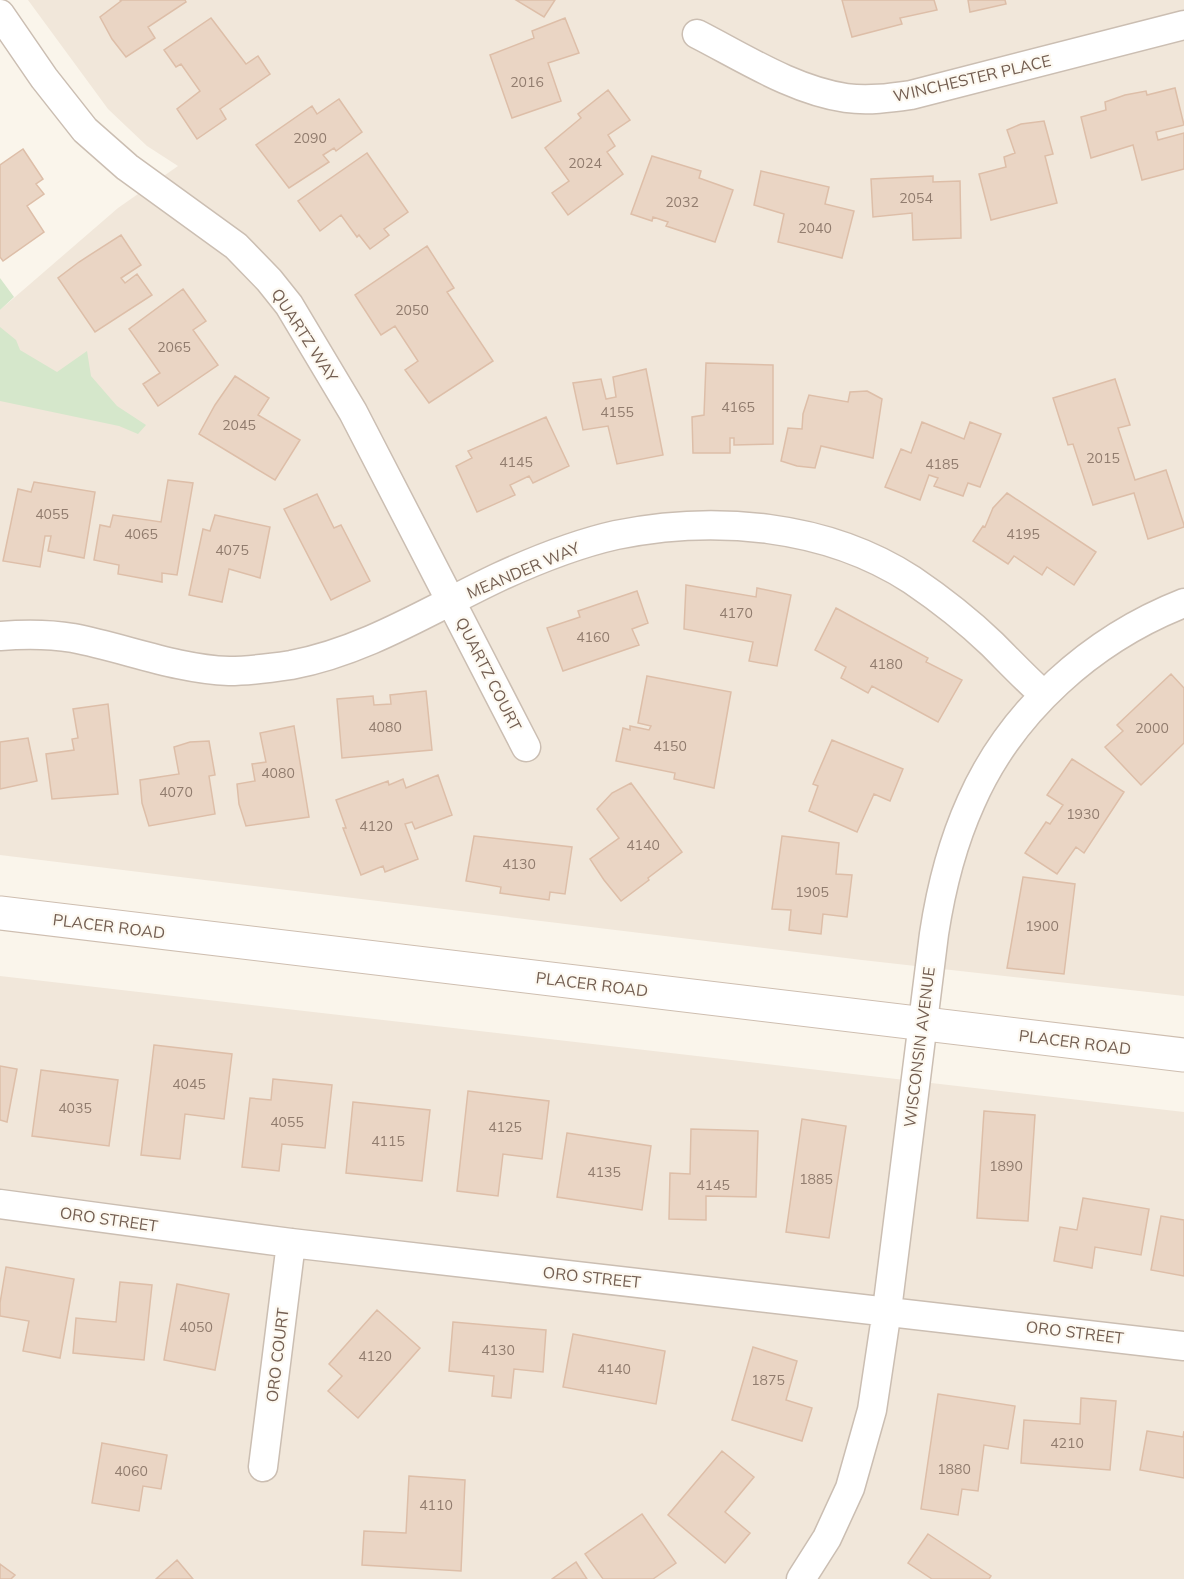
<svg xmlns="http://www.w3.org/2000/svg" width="1184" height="1579" viewBox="0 0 1184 1579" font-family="Mulish,sans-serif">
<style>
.residential{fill:#f1e7da}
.green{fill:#d5e7cb}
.building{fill:#ead5c4;stroke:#ddbea8;stroke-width:1.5}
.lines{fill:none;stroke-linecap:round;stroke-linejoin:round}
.street-casing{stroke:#cbbeb2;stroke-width:31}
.secondary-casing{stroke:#cebeb0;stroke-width:35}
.street{stroke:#fff;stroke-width:28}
.secondary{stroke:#fff;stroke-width:33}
.labels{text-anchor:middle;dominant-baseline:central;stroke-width:4.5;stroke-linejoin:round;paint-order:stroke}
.number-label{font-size:14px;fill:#917c6e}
.street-label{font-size:16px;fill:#735e51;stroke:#fdf9f1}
</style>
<rect width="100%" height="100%" fill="#faf5eb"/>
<path class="residential" d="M28 0H1184V996L862 960 0 855V310L118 208 178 166 147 146 108 109Z
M0 976 1184 1112V1579H0Z"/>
<path class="green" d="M0 278 14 297 0 310Z
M0 327 16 340 20 350 57 372 87 351 91 376 117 406 146 425 138 434 119 426 0 401Z"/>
<path class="building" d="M120 0H185L186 2 148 27 155 38 126 57 112 39 100 17 121 1Z
M516 0H555L544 17Z
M842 0H934L937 10 900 18 902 24 852 37Z
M968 0H1005L1006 4 970 12Z
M211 18 246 64 258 56 270 74 220 109 226 119 197 139 177 109 200 91 181 64 176 67 164 50Z
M565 18 579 53 548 63 561 101 512 118 490 55 534 38 532 31Z
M1175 88 1184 125 1156 132 1158 140 1184 133V169L1142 180 1133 145 1091 158 1081 117 1106 110 1105 102 1125 95 1146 91 1147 95Z
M608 90 630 120 608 135 615 146 607 152 623 174 568 215 552 193 569 181 545 148 581 118 578 114Z
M339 99 362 132 336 151 334 148 323 155 329 162 289 188 256 145 312 106 317 114Z
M1044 121 1053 154 1045 156 1057 203 991 220 979 174 1006 167 1004 157 1015 153 1007 130 1021 124Z
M23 149 43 179 36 184 44 194 27 206 44 232 3 261 0 257V165Z
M367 153 408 212 384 229 389 235 370 249 359 235 357 237 341 215 320 231 298 201Z
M652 156 701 171 699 178 733 190 715 242 666 226 668 222 653 217 652 221 631 214Z
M761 171 829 187 825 204 854 211 842 258 778 242 784 214 754 205Z
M933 176V182L960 181 961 238 913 240 912 213 873 217 871 179Z
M121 235 141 265 121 278 125 283 137 274 152 295 95 332 58 278 79 262Z
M427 246 454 288 447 292 493 361 429 403 405 370 418 361 395 326 381 335 355 295Z
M183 289 206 321 193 330 218 365 158 406 143 384 160 373 129 329Z
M706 363 773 365V444L734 445V438H730V453H693L692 417 704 415Z
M646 369 663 455 617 464 608 426 583 430 573 383 601 379 606 399 616 397 613 377Z
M235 376 269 398 258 415 300 440 275 480 199 434 215 405Z
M1115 379 1130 425 1118 428 1135 480 1166 470 1184 525V527L1148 539 1134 493 1093 505 1073 444 1068 445 1053 398Z
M867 391 882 399 873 458 821 446 815 468 797 466 781 461 788 428 802 429 803 414 809 395 848 402 850 392Z
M546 417 569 466 533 483 529 476 510 485 515 495 477 512 456 466 472 458 468 451Z
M922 422 964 439 970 422 1001 434 980 487 968 483 963 496 934 486 938 478 929 475 920 500 885 487 901 449 911 453Z
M168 480 193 483 177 575 162 573V582L118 574 119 565 94 560 100 525 110 527 113 515 161 522Z
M34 482 95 492 84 558 48 551 51 536H45L40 567 3 561 18 489 31 492Z
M1007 493 1096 552 1074 585 1047 567 1042 575 1014 556 1008 564 973 541 983 526 985 527 993 508Z
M317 494 334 528 341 525 370 581 331 600 284 509Z
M215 515 270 527 260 578 229 569 222 602 189 595 203 529 210 531Z
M686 585 756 597 757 588 791 595 777 666 749 661 753 642 684 629Z
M637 591 648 623 632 629 639 645 563 671 547 628 580 617 578 611Z
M836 608 928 658 926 662 962 680 938 722 872 686 868 693 841 678 846 667 815 650Z
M1171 674 1184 688V743L1141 785 1105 747 1123 731 1117 725Z
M647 676 731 692 714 788 674 779 675 773 616 761 623 728 630 730V726L649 730 651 726 638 723Z
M426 691 432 750 342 758 337 699 373 696 374 705 391 704 390 695Z
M108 704 118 794 52 799 46 754 74 750 72 739 78 738 73 709Z
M294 726 309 817 246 826 239 804 237 784 255 781 252 764 266 762 260 733Z
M28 738 37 781 0 789V742Z
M832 740 903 769 890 801 874 794 857 832 809 811 818 786 813 784Z
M209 741 215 775 209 776 215 814 149 826 142 803 140 780 179 774 174 747 190 742Z
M1072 759 1124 792 1084 853 1076 847 1057 874 1025 853 1046 822 1050 824 1063 805 1047 795Z
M438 775 452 815 415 829 412 822 405 824 418 859 385 872 383 866 361 875 343 828H346L336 800 388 781 389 785 403 779 406 788Z
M631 783 682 852 648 878 649 880 621 901 604 880 590 859 619 838 597 809 612 793Z
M474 836 572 847 565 894 550 892 549 900 500 893 501 887 466 881Z
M782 836 839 843 836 874 852 875 847 917 823 914 821 934 789 930 791 910 772 909Z
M1023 877 1075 884 1064 974 1007 968Z
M154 1045 232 1054 224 1119 185 1114 180 1159 141 1155Z
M0 1066 17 1069 7 1122 0 1120Z
M41 1070 118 1080 109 1146 32 1136Z
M273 1079 332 1085 325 1148 282 1144 279 1171 242 1167 250 1098 271 1100Z
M468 1091 549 1101 542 1159 503 1154 498 1196 457 1191Z
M353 1102 430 1110 422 1181 346 1173Z
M984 1111 1035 1115 1028 1221 977 1218Z
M802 1119 846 1126 829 1238 786 1232Z
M691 1129 758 1131 756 1197 706 1196V1220L669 1219 670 1173 690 1174Z
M567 1133 651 1146 642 1210 557 1197Z
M1083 1198 1149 1209 1141 1255 1095 1247 1092 1268 1054 1261 1060 1227 1077 1230Z
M1161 1216 1184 1220V1276L1151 1270Z
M6 1267 74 1279 60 1358 23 1351 29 1321 0 1316V1303Z
M120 1282 152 1285 144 1360 73 1353 76 1318 116 1322Z
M177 1284 229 1294 215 1370 164 1360Z
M377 1310 420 1348 358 1418 328 1391 342 1376 329 1364Z
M453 1322 546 1330 543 1372 514 1369 511 1398 492 1396 494 1376 449 1371Z
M573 1334 665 1351 656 1404 563 1387Z
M753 1347 797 1361 786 1400 812 1408 802 1441 732 1420Z
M938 1394 1015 1406 1008 1449 984 1445 978 1491 962 1489 958 1515 921 1509Z
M1081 1398 1116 1401 1110 1470 1021 1463 1024 1420 1080 1424Z
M1147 1431 1183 1437 1184 1431V1478L1140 1470Z
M102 1443 167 1455 161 1489 143 1486 139 1511 92 1503Z
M722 1451 754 1477 725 1512 750 1533 725 1563 668 1515Z
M409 1476 465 1480 461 1571 362 1565 364 1531 406 1533Z
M642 1514 676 1563 653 1579H603L585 1554Z
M928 1534 991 1576 989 1579H932L908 1563Z
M177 1560 193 1579H156Z
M576 1562 587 1579H552Z
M0 1564 15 1575 11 1579H0Z"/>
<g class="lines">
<g class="street-casing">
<path id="street" d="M0 14 44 78 85 130 127 167 236 246 269 280 289 305 353 412 526 747
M697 34C744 58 793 90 846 98 868 101 890 98 911 95L1184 25
M0 636C24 634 49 634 73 638 125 648 176 669 229 671 249 671 271 668 291 665 366 651 431 609 499 577 536 560 576 544 616 535 714 515 826 524 912 580 940 599 967 620 992 644 1009 661 1026 679 1044 695
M0 1204 291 1243 1184 1346
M263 1467 291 1243
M801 1579 827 1538 850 1488 872 1410 887 1310 934 934C941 888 952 844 971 802 1011 711 1092 639 1184 603"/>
</g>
<g class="secondary-casing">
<path id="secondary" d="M0 913 1184 1055"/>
</g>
<use href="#street" class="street"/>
<use href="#secondary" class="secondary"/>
</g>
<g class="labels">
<g class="number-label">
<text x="527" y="82">2016</text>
<text x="310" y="138">2090</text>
<text x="585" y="163">2024</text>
<text x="916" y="198">2054</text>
<text x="682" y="202">2032</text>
<text x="815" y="228">2040</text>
<text x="412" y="310">2050</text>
<text x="174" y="347">2065</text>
<text x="738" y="407">4165</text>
<text x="617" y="412">4155</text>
<text x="239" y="425">2045</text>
<text x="1103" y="458">2015</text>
<text x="516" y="462">4145</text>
<text x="942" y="464">4185</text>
<text x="52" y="514">4055</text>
<text x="141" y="534">4065</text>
<text x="1023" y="534">4195</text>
<text x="232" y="550">4075</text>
<text x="736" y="613">4170</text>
<text x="593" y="637">4160</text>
<text x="886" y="664">4180</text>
<text x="385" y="727">4080</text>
<text x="1152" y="728">2000</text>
<text x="670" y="746">4150</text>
<text x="278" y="773">4080</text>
<text x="176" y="792">4070</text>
<text x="1083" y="814">1930</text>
<text x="376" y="826">4120</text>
<text x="643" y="845">4140</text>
<text x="519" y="864">4130</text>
<text x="812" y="892">1905</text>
<text x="1042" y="926">1900</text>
<text x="189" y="1084">4045</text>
<text x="75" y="1108">4035</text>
<text x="287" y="1122">4055</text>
<text x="505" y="1127">4125</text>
<text x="388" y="1141">4115</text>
<text x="1006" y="1166">1890</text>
<text x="604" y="1172">4135</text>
<text x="816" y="1179">1885</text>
<text x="713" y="1185">4145</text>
<text x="196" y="1327">4050</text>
<text x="498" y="1350">4130</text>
<text x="375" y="1356">4120</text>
<text x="614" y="1369">4140</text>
<text x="768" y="1380">1875</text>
<text x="1067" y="1443">4210</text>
<text x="954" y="1469">1880</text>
<text x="131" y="1471">4060</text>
<text x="436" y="1505">4110</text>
</g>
<g class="street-label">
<text transform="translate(972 78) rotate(-13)">WINCHESTER PLACE</text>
<text transform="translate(305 335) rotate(57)">QUARTZ WAY</text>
<text transform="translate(523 570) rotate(-23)">MEANDER WAY</text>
<text transform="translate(489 674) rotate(63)">QUARTZ COURT</text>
<text transform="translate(109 926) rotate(7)">PLACER ROAD</text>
<text transform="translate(592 984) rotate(7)">PLACER ROAD</text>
<text transform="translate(1075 1042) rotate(7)">PLACER ROAD</text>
<text transform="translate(919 1047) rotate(-83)">WISCONSIN AVENUE</text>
<text transform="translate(109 1219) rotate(8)">ORO STREET</text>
<text transform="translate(592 1277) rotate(6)">ORO STREET</text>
<text transform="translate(1075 1332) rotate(7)">ORO STREET</text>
<text transform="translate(277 1355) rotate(-83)">ORO COURT</text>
</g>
</g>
</svg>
